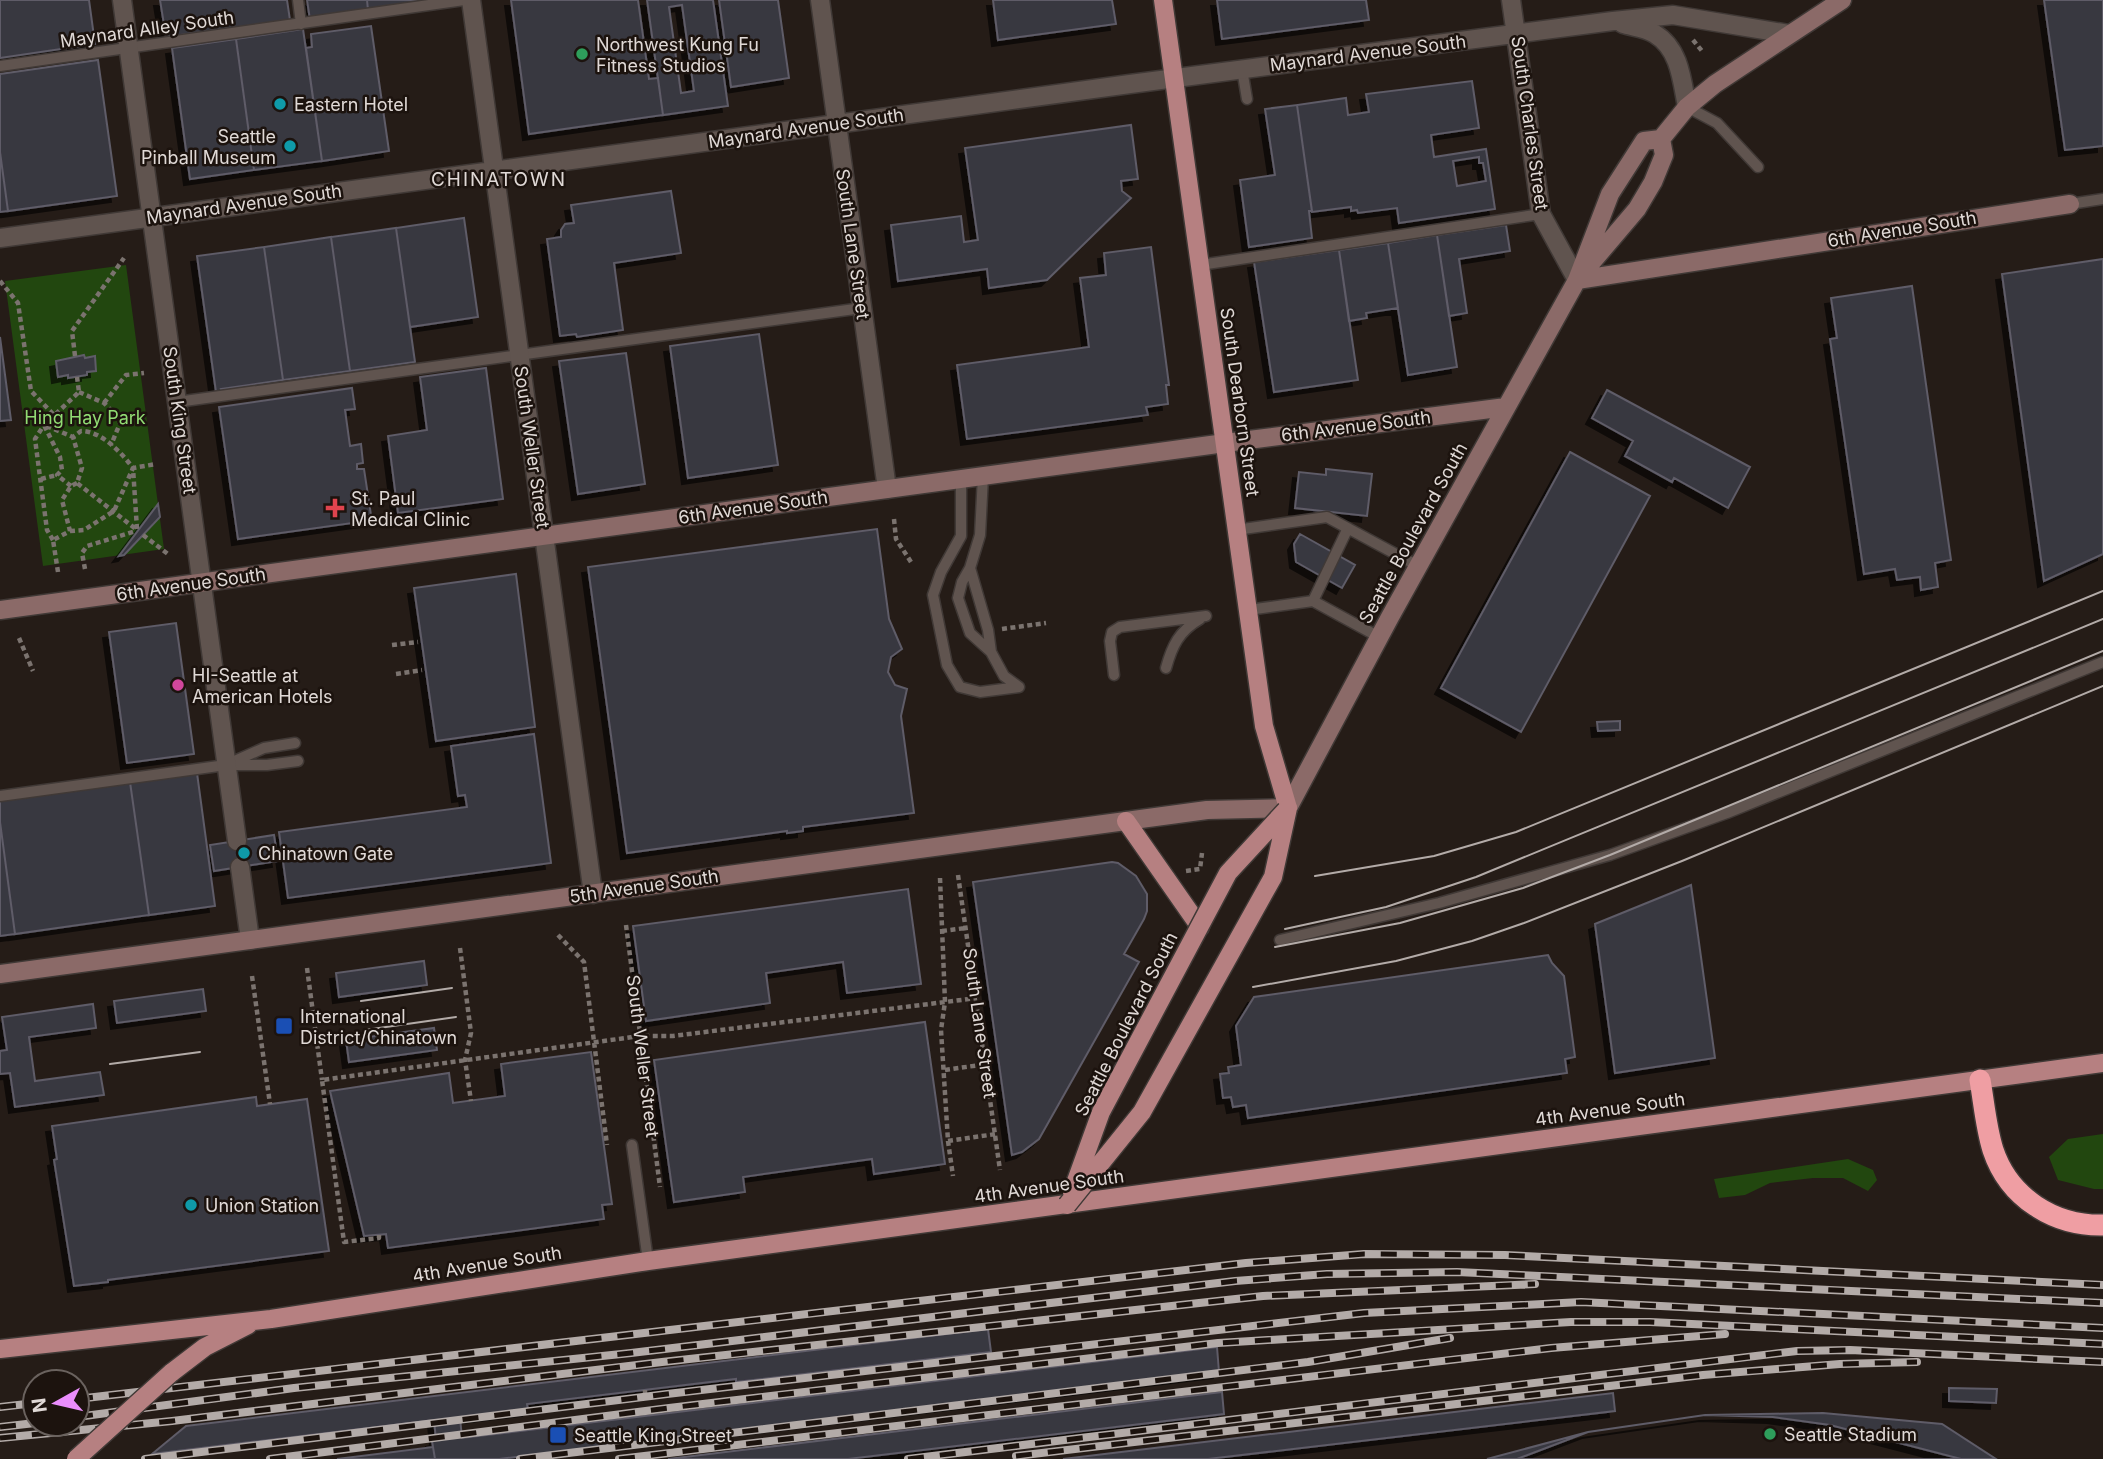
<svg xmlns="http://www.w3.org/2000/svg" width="2103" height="1459" viewBox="0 0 2103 1459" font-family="Inter,sans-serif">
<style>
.green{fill:#22470f}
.building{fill:#393741;stroke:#5e5c67;stroke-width:2;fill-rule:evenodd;filter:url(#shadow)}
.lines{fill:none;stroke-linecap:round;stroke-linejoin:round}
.lane-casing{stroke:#403936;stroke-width:13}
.street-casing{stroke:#403936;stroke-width:21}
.secondary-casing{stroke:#403936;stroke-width:21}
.primary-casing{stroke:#403936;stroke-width:21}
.highway-casing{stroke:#403936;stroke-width:24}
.path{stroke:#7b736f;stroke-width:4.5;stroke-dasharray:5 3.5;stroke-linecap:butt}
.lane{stroke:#60544f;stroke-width:10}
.street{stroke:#60544f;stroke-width:18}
.secondary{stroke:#8b6a68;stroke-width:18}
.primary{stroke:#b68081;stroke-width:18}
.highway{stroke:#ef9ea3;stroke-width:21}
.tram{stroke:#b3aba8;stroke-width:2}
.rail-casing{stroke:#b3aba8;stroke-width:8}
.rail{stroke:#1c130e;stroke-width:5;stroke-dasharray:16;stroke-linecap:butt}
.primary-bridge-casing{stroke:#403936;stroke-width:21;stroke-linecap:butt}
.primary-bridge{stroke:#b68081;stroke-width:18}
.leisure-dot{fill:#2e9e5b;stroke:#1c130e;stroke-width:2.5}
.culture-dot{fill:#0f9aa8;stroke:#1c130e;stroke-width:2.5}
.health-dot{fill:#e0444e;stroke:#1c130e;stroke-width:2.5}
.hotel-dot{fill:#d1479c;stroke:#1c130e;stroke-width:2.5}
.transit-dot{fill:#1a4fb4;stroke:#1c130e;stroke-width:2.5}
.labels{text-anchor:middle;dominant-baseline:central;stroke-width:5;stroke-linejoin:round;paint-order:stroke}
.street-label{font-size:18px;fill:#e0d9d6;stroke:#1c130e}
.poi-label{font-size:18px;fill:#e0d9d6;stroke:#1c130e;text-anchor:start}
.park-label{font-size:18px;fill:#91dc73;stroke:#1c130e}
.neighbourhood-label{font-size:19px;letter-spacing:2px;fill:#e0d9d6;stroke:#1c130e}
</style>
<defs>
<filter id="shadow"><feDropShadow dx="-6" dy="6" stdDeviation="0" flood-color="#0009"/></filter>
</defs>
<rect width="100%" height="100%" fill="#251c17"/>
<path class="green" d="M126 265 164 549 43 566 5 281Z
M2103 1134V1189H2094L2058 1180 2049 1157 2068 1139Z
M1848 1159 1873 1170 1877 1180 1868 1191 1843 1178H1813L1770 1183 1745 1195 1719 1198 1714 1179Z"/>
<path class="building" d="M0 0H89L95 44 0 58Z
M160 0H287L290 20 166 37Z
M307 0H367L368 10 310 20Z
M367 0H434L368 10Z
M511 0H638L649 79 658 78 663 115 529 134Z
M647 0H713L728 106 663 115ZM682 5 694 91 681 93 669 7Z
M719 0H778L789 78 731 87Z
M993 0H1112L1116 24 998 40Z
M1217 0H1366L1369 20 1222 39Z
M2044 0H2103V146L2065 150Z
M371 26 389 151 322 161 306 48 312 47 311 34Z
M303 29 322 161 254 170 236 39Z
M236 39 254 170 190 179 172 48Z
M98 60 117 196 8 211 0 152V74Z
M1472 81 1479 128 1431 135 1434 157 1486 149 1495 209 1399 223 1397 208 1358 213 1357 210 1351 211V207L1312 212 1297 105 1346 98 1348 115 1369 112 1366 94ZM1479 157V163H1483L1486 181 1457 186 1453 161Z
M1297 105 1312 211H1309L1312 238 1249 247 1240 180 1275 175 1265 109Z
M1131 125 1138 179 1121 181 1122 191 1131 198 1047 280 989 288 987 269 898 281 891 225 961 216 964 242 978 240 965 148Z
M0 152 8 211 0 212Z
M671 191 681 253 614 263 623 330 577 337 576 334 560 336 547 239 561 237V230L565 224 574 223 571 205Z
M464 218 478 317 410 327 396 228Z
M1506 225 1510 251 1459 259 1467 313 1449 316 1437 235Z
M396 228 415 362 350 371 331 237Z
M1437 235 1457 367 1408 375 1388 243Z
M331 237 350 371 283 380 264 247Z
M1388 243 1398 308 1366 313 1367 318 1349 321 1339 250Z
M264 247 283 380 221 389 222 391 216 392 197 256Z
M1151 247 1169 385H1166L1168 404 1146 407 1148 415 967 439 957 365 1089 347 1080 278 1106 275 1104 253Z
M1339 250 1358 380 1274 392 1254 262Z
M2103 259V554L2044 581 2002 274Z
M1912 286 1951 560 1935 563 1938 587 1921 590 1920 577 1897 580 1895 569 1864 574 1830 339 1837 338 1831 298Z
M759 334 778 465 688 478 670 346Z
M0 337 11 420 0 421Z
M626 353 645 484 578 494 559 361Z
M84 355 85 358 95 356 96 371 87 372V375L68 378V375L58 377 56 361Z
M486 368 503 499 398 513 388 436 427 430 420 377Z
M352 388 355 409 345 410 350 446 361 444 363 463 357 464V469H364L371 515 367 516V521L238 539 219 407Z
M1607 390 1750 467 1728 508 1674 478 1672 482 1625 456 1633 441 1592 418Z
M1570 452 1650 496 1521 732 1441 688Z
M1326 469 1372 474 1367 516 1295 508 1299 472 1326 475Z
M158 504 160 517 124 555 119 556Z
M877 529 889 619 902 649 891 657 888 672 895 685 907 689 901 716 914 813 803 827V831L787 833V831L627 853 588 567Z
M1300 534 1355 565 1342 588 1296 562 1294 544Z
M516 574 535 727 436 741 414 588Z
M176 623 194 754 127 763 109 632Z
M1620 721V730L1598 731 1597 722Z
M534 734 551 863 288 898 279 832 467 807 465 795 458 796 451 746Z
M197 773 215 906 149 915 130 782Z
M130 782 149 915 15 934 0 822V800Z
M0 822 15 934 0 936Z
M274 835 278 861 214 871 210 845Z
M1112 862 1118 863 1136 876 1147 894V911L1144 919 1124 954 1139 962 1039 1139 1022 1152 1012 1155 973 882Z
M1691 885 1715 1058 1615 1073 1595 924Z
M908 889 921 984 847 993 843 962 766 973 770 1003 646 1021 633 926Z
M1548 955 1552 963 1564 976 1575 1057 1565 1059 1567 1073 1248 1118 1246 1105 1233 1107 1231 1097 1223 1098 1220 1074 1229 1073 1228 1067 1241 1065 1236 1026 1254 997Z
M424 961 427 985 339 997 336 973Z
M203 989 206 1011 117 1023 114 1001Z
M93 1004 96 1028 29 1037 35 1081 100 1072 104 1095 15 1107 10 1073 0 1074V1051L7 1050 2 1017Z
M925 1022 945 1164 874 1174 872 1159 743 1177 745 1192 674 1202 654 1060Z
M434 1028 437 1050 349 1062 346 1040Z
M591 1052 612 1204 602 1205 604 1219 388 1248 386 1234 364 1236 330 1091 449 1073 453 1103 505 1096 501 1064Z
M256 1097 257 1106 307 1099 329 1251 108 1280V1282L74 1286 54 1160 57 1159 52 1126Z
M988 1329 991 1352 736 1382V1379L527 1404 528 1410 460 1418 462 1438 1217 1347 1219 1372 499 1459H435L432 1441 436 1440 434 1420 152 1454 186 1426Z
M1949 1388 1997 1389 1996 1403 1949 1401Z
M1222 1392 1224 1414 848 1459H668Z
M1613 1393 1615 1411 1208 1459H1063Z
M1823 1413 1942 1424 1996 1459H1487L1588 1432 1705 1415Z
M1705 1415 1773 1417 1830 1425 1961 1459H1517L1588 1432Z
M433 1447 435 1459H337Z"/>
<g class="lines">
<g class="lane-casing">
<path id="lane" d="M298 0 301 24
M0 66 464 0
M1242 69 1247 99
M1687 107 1717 123 1758 167
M2070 204 2103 199
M1200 265 1541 214
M177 402 862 308
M983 476 980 535 970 568 988 630 991 652
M961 480V536L941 572 933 595 947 665 960 687 980 692 1019 687
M1236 530 1327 517 1418 566
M970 568 962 582 958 598 970 633 991 652 1004 676 1019 687
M1313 601 1348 528
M1248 610 1313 601 1379 637
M1166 668C1172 646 1179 631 1200 619
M1114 675 1110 641 1112 632 1120 627 1206 616
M230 763 264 748 295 743
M0 796 226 765H267L298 761
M1280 940 1439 903 1610 855 1727 813 2103 662
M632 1145 648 1261"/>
</g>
<g class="street-casing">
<path id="street" d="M122 0 237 841
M471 0 593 894
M820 0 887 489
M1511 0 1541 214 1577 280
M1623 24C1633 27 1646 28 1655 34 1680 49 1682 81 1687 107
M0 238 1130 84 1613 21 1673 15 1789 34
M240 867 250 940"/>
</g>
<g class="secondary-casing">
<path id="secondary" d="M1586 269 1637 209 1653 182 1664 155 1661 139
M1577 280 2070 204
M0 610 1225 443 1506 407
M0 974 1207 810 1288 808 1390 617 1577 280 1610 194 1644 141 1661 139 1687 107 1715 84 1842 0"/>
</g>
<g class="primary-casing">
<path id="primary" d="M1163 0 1264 726 1288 808
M1126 821 1200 927
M0 1349 271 1319 648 1261 2103 1063
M171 1373 205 1347 248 1325"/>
</g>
<g class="highway-casing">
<path id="highway" d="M1980 1080C1984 1103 1986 1128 1993 1150 2009 1198 2054 1226 2103 1225"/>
</g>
<path class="path" d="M1693 40 1702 51
M0 281 18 303 31 391 54 415
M75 356 72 331 124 258
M79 392 104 403 121 421 111 445
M104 403 126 375 144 373
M41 479 57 475
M71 486 57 475 62 470 60 457 44 425 73 437
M894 519 896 539 911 562
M137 529 133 468 156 464
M70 531 84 530 114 511 133 468C121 452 101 431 81 431L73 437 82 468 77 483 137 530
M143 535 168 554
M53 540 47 530 35 439 44 425 79 392 77 377
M85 569 82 553 87 546 136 531
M58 572 53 540 70 531 62 500 71 486 77 483
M1002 629 1046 623
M19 638 33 671
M392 645 418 642
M396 674 422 670
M1186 871 1200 869 1202 853
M958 875 1000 1170
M940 878 945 1002 941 1030 948 1141 953 1176
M626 925 660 1187
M942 931 966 928
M558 935 584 962 607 1145
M460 948 471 1033 465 1060 471 1101
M307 968 322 1080
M252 976 270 1104
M945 1070 987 1064
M948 1141 996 1134
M379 1235V1238L344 1242 322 1080 640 1036H673L977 998
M645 1390V1393"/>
<use href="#lane" class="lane"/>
<use href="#street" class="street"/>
<use href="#secondary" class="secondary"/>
<use href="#primary" class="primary"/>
<use href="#highway" class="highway"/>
<path class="tram" d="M1315 876 1434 856 1516 832 2103 591
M1285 929 1386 907 1476 877 2103 619
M1275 947 1400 923 1523 888 1610 855 2103 651
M1253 987 1396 961 1472 941 1524 923 1682 861 2103 686
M361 1001 452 988
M365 1030 456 1017
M110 1064 200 1052"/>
<g class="rail-casing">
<path id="rail" d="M77 1399 1246 1263 1364 1254 1505 1255 2103 1285
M0 1407 35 1403
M77 1417 294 1388 631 1353 1235 1281 1327 1274 1457 1272 2103 1303
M0 1427 35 1423
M0 1438 172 1421 662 1362 1263 1296 1535 1284
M1016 1456 1703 1375 1840 1364 1917 1362
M145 1459 667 1394 1364 1313 1581 1302 2103 1328
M270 1459 669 1408 1218 1343 1571 1322H1650L2103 1344
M520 1459 1308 1362 1450 1338
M619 1459 1551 1348 1725 1334
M908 1459 1797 1351 1850 1350 2103 1362"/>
</g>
<use href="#rail" class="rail"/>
<g class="primary-bridge-casing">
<path id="primary-bridge" d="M1072 1192 1101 1112 1228 873 1286 810
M1067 1205 1142 1112 1273 877 1288 808
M76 1459 171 1373"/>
</g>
<use href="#primary-bridge" class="primary-bridge"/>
</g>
<g class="leisure-dot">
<circle cx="582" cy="54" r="7"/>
<circle cx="1770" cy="1434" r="7"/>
</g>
<g class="culture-dot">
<circle cx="280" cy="104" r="7"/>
<circle cx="290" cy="146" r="7"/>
<circle cx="244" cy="853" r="7"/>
<circle cx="191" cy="1205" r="7"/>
</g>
<path class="health-dot" d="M331.5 497.5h7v7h7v7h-7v7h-7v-7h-7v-7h7z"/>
<circle class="hotel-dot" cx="178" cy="685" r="7"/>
<g class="transit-dot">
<rect x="275" y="1017" width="18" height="18" rx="3.5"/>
<rect x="549" y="1426" width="18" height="18" rx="3.5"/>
</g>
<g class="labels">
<g class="street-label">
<text transform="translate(147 29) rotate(-8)">Maynard Alley South</text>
<text transform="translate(1368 53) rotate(-7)">Maynard Avenue South</text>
<text transform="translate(1530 123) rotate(82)">South Charles Street</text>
<text transform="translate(806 128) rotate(-8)">Maynard Avenue South</text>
<text transform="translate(244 204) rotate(-8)">Maynard Avenue South</text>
<text transform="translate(1902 229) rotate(-9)">6th Avenue South</text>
<text transform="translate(853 244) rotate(82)">South Lane Street</text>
<text transform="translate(1240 402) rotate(82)">South Dearborn Street</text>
<text transform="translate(180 420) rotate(82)">South King Street</text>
<text transform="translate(1356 426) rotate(-7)">6th Avenue South</text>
<text transform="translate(532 447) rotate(82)">South Weller Street</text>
<text transform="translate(753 507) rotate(-8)">6th Avenue South</text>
<text transform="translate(1413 533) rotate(-61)">Seattle Boulevard South</text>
<text transform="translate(191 584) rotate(-8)">6th Avenue South</text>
<text transform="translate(644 886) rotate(-8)">5th Avenue South</text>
<text transform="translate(980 1023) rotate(82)">South Lane Street</text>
<text transform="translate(1126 1024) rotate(-63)">Seattle Boulevard South</text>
<text transform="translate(643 1056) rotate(83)">South Weller Street</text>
<text transform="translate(1610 1109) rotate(-8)">4th Avenue South</text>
<text transform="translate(1049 1186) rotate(-8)">4th Avenue South</text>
<text transform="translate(487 1264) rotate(-9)">4th Avenue South</text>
</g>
<g class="poi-label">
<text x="596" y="44">Northwest Kung Fu<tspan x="596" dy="21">Fitness Studios</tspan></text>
<text x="294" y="104">Eastern Hotel</text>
<text x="276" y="136" text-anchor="end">Seattle<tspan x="276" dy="21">Pinball Museum</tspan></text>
<text x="351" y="498">St. Paul<tspan x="351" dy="21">Medical Clinic</tspan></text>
<text x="192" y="675">HI-Seattle at<tspan x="192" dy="21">American Hotels</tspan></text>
<text x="258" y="853">Chinatown Gate</text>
<text x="300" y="1016">International<tspan x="300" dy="21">District/Chinatown</tspan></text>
<text x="205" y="1205">Union Station</text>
<text x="1784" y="1434">Seattle Stadium</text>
<text x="574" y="1435">Seattle King Street</text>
</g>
<g class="park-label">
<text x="85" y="417">Hing Hay Park</text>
</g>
<g class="neighbourhood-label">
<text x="499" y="179">CHINATOWN</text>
</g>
</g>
<g transform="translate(56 1403) rotate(262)"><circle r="33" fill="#1c130e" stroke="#6a625e" stroke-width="2"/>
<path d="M0-5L12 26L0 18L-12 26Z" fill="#ea8dfc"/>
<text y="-10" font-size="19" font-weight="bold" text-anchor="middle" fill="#e0d9d6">N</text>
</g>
</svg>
